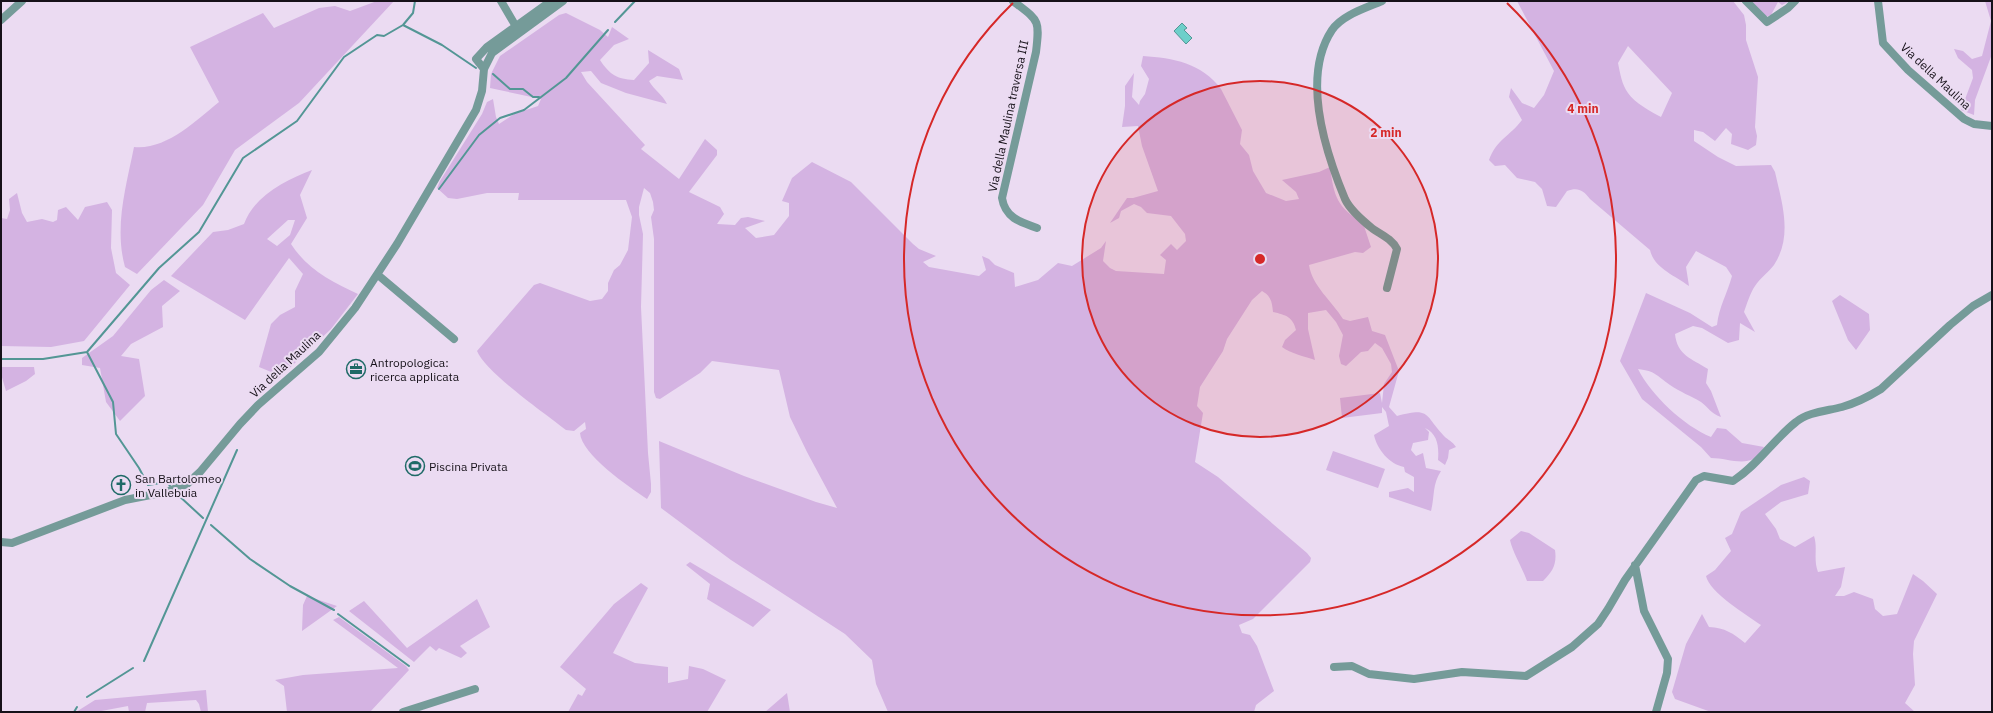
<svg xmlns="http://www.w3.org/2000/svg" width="1993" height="713" viewBox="0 0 1993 713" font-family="'IBM Plex Sans',sans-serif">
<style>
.green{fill:#d4b3e2;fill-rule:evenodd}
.water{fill:#6dcfca;stroke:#539695}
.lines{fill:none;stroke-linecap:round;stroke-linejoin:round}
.stream{stroke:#539695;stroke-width:2}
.street{stroke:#759b99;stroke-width:8}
.ring{fill:none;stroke:#d62828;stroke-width:2}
.labels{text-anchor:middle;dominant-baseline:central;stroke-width:4;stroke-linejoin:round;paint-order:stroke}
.street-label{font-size:12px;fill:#161119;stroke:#ebdbf2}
.poi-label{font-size:12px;fill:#161119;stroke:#ebdbf2;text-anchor:start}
.centre{fill:#d62828;stroke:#ebdbf2;stroke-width:2}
.ring-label{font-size:12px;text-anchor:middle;font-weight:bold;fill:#d62828;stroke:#ebdbf2;stroke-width:4;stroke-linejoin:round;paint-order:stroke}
</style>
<rect width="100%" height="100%" fill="#ebdbf2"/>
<path class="green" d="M377 1H394L299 103 235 150 203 205 137 274 125 267C114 227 126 187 134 147 167 150 195 121 219 102L190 47 263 13 274 28 319 8 335 6 350 11Z
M1517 1H1733L1744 15 1746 25V40L1758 77 1755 127 1757 136 1756 145 1748 150 1731 144 1732 134 1726 128 1715 141 1703 132 1694 130V141L1718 157 1736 166 1771 165 1775 172C1782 203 1793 236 1774 265 1768 273 1760 278 1755 286 1750 293 1747 304 1744 312L1755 332 1740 323 1739 340 1728 343 1702 328 1693 326 1675 334C1677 355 1692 359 1708 369L1706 383 1711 391 1721 417C1710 413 1709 408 1701 402 1691 396 1680 392 1670 385 1657 376 1656 371 1638 369 1651 395 1684 426 1711 437L1717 428 1726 429 1742 443 1764 447C1752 471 1731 458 1711 458L1701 447 1642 399 1620 361 1646 293 1690 313 1712 327 1717 325C1719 307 1727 294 1732 276L1726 267 1696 251 1686 267 1689 286C1674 275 1654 268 1650 250L1590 199C1583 190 1578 187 1567 191L1556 207 1547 206 1542 189 1535 182 1517 178 1505 165 1495 166 1489 160C1496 140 1510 136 1522 120L1509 97 1511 88 1522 103 1534 108 1544 95 1554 71ZM1628 46 1672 93 1661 117C1650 111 1635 103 1628 93 1622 85 1620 73 1618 63Z
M1746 1H1790L1782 5 1778 2 1771 15 1765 17Z
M1985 1H1992V54L1975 100 1974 115 1961 110 1973 78 1972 70 1958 58 1954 49 1963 51 1972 59 1982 56 1991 21Z
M566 13 600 30 608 37 612 27 629 39 614 45 600 60C610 75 617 79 634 80L649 63 648 50 679 69 683 80 657 76 649 81C655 91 662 94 667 104L626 93 601 83 591 71 581 72 587 82 645 145 641 149 679 179 705 139 717 150V155L689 192 720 207 724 214 717 224 735 225 741 218 748 217 765 221 745 228 756 238 774 235 789 216V203L782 201 792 178 812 162 851 182 913 244 919 249 936 256 923 262 929 267 979 276 986 270 982 256 989 259 995 265 1014 273 1015 287 1038 280 1058 263 1072 266 1101 248 1106 241 1103 261 1110 268 1116 271 1164 274 1166 260 1160 255 1171 244 1177 250 1186 241 1185 234 1171 216 1147 213 1141 207 1134 204 1121 211 1119 218 1110 223 1127 198H1133L1158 191 1142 146 1138 126 1122 127 1125 106V86L1134 73 1132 97 1139 105 1140 101 1145 94 1149 79 1141 66 1143 56C1173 58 1202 63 1221 89L1242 130 1240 144 1249 155 1253 171 1266 193 1286 201 1299 199 1296 192 1282 180 1319 172 1330 167C1334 197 1337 207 1363 223L1371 247 1363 253 1355 252 1309 265C1312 286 1332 301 1343 319L1350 321 1368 317 1372 331 1385 335 1399 371 1389 407 1397 416C1431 407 1424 415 1444 436 1448 440 1452 441 1456 447L1449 450 1448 458 1445 465 1438 460C1439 447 1438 434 1425 428L1429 432 1428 440 1413 443 1411 450 1416 456 1423 453 1426 468 1441 471C1432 485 1435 495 1431 511L1389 497V492L1408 488 1414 492V477L1405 472 1404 467C1389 464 1377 449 1374 435L1389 426 1386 412 1382 407V413L1342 418 1340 398 1380 393 1382 403 1384 384 1392 372 1391 364 1382 348 1375 343 1368 351 1361 352 1346 366 1341 364 1339 356 1343 335 1336 322 1326 310 1308 313V329L1315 360C1306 357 1290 353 1282 347L1285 340 1296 330C1293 317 1286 315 1273 312 1272 302 1271 296 1262 291L1252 300 1227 339 1223 351 1200 387 1197 406 1203 413 1195 462 1218 477 1307 553 1311 558 1310 562 1253 619 1239 625 1242 633 1250 635 1257 646 1274 691 1256 705 1254 712H888L876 684 872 660 845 634 731 560 661 508 659 441 744 476 816 502 837 508 807 452 790 417 779 370 712 361 700 373 660 399 656 398 654 392V239L651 217 654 210 653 202 650 193 644 188 639 207V215L643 234 641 307 648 453 651 484V492L647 499C629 487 581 454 580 433L586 429 585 422 574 431 566 430C546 414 485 372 477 351L534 285 540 283 590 301 602 299 608 291V283L614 270 620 265 628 250 632 217 626 200H518L519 193H487L457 199 448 198 437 188 440 181 482 114 487 102 493 99 496 117 499 124 514 114 538 106 541 99 490 88 491 74 500 56 559 15Z
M312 170 300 195 307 218 291 244C307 269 332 282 358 294L331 329 278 379 276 374 259 367 271 324 280 315 295 307V291L303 274 289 258 245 320 171 276 213 232 228 230 244 224C254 196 286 180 312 170ZM288 220H295L290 235 277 246 267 239Z
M17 193 22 213 27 222 42 219 53 222 57 220 58 210 66 207 78 220 85 207 107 202 112 210 111 248 116 273 130 285 84 341 51 347 1 346V218L7 219 10 210 9 199Z
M164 280 180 291 162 306 163 327 131 344 121 356 139 359 145 396 120 421 106 402 100 368 82 365V358L113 336 151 290Z
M1840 295 1869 314 1870 330 1856 350 1848 340 1832 301Z
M1 367H34L35 374 26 381 6 391 1 374Z
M1333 451 1385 469 1378 488 1326 470Z
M1804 477 1810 481 1808 494 1781 502 1765 514 1776 529 1780 539 1795 547 1814 536C1818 548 1813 559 1818 572L1845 567 1841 587 1835 596H1844L1854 592 1873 599 1875 609 1883 616 1897 614 1913 574 1923 581 1937 594 1914 641 1913 654 1915 685 1905 703 1915 712H1711L1675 699 1672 692 1686 644 1702 614 1709 627C1725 628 1733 633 1745 643L1761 625C1748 616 1709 592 1706 576L1715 570 1731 551 1725 538 1732 534 1741 512 1781 485Z
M1521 531 1529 533 1555 550C1557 564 1553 571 1543 581H1527C1523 569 1512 551 1510 540Z
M690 562 771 610 753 627 707 599 710 584 686 565Z
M641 583 648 588 613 653 635 663 668 667V683L688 679 689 666 703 669 726 680 707 712H568L578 694 582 696 586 689 560 667 614 604Z
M307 596 337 606 302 631 303 605Z
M477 599 490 627 460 646 467 653 461 658 439 648 436 651 430 646 414 662 349 611 364 601 407 648Z
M339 617 406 666 409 670 370 712H287L284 686 275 680 303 675 398 668 333 620Z
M206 690 208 712H201L199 704 196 700 147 703 145 712H129L128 706 96 712H76L95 700Z
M787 693 790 712H765Z"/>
<path class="water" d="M1182 23 1187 28 1184 30 1192 38 1186 44 1174 31Z"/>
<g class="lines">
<path class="stream" d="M615 22 635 1
M403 25 442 45 476 68
M493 74 510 89H523L533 97H539
M439 189 479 135 500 118 524 110 566 78 608 30
M87 352 159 268 199 232 243 158 297 121 344 57 377 35 384 36 403 25 413 13 415 1
M87 352 113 402 116 434 139 468 148 485 167 482 170 486
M1 359H43L87 352
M177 494 203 518
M211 525 250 559 290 586 334 610
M338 614 409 666
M144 661 237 450
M87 697 133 668
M74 712 77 707"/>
<path class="street" d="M501 1 518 30
M1013 1C1039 21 1040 19 1036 52L1002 198C1005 217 1019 222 1037 228
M1382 1C1366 8 1342 15 1332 30 1301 77 1325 151 1345 199 1350 210 1363 221 1373 229 1382 235 1392 239 1397 249L1387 288
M1746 1 1767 22 1788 8 1795 1
M1878 1 1883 43 1908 70 1964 119 1974 124 1992 126
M1 20 22 1
M484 69 476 59 487 47 551 1
M378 275 454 339
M1 542 12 543 125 500 166 492 187 484 200 472 240 424 258 405 319 352 355 308 397 244 476 110 482 91 484 69 492 53 563 1
M1635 565 1644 611 1668 659 1667 673 1656 712
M1334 667 1352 666 1369 674 1414 679 1462 672 1526 676 1572 647 1598 624 1608 609 1625 580 1696 480 1704 476 1733 481C1758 465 1773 440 1796 422 1808 412 1827 411 1842 407 1856 403 1868 397 1881 389L1950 325 1973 306 1992 295
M403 712 475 689"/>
</g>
<circle cx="1260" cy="259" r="178" fill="#d62828" fill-opacity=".12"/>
<g class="ring">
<circle cx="1260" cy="259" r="178"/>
<path d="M1507 3A356 356 0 1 1 1013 3"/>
</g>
<defs>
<g id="office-ring" transform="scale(1)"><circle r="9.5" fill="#ebdbf2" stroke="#1e6a67" stroke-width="1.5"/><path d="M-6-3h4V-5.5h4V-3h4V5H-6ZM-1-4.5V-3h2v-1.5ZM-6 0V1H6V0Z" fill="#1e6a67"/></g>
<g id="stadium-ring" transform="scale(1)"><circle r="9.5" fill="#ebdbf2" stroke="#1e6a67" stroke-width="1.5"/><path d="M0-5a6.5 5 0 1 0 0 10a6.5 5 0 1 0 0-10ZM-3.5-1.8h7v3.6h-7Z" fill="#1e6a67"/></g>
<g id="church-ring" transform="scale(1)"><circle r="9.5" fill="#ebdbf2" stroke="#1e6a67" stroke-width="1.5"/><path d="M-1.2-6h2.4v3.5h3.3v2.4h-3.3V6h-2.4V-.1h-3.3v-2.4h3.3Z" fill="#1e6a67"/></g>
</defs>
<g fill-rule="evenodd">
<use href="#office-ring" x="356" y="369"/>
<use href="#stadium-ring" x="415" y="466"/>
<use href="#church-ring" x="121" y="485"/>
</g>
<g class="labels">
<g class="street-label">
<text transform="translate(1936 76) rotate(43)">Via della Maulina</text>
<text transform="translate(1008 116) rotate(-78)">Via della Maulina traversa III</text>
<text transform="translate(285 364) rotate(-43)">Via della Maulina</text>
</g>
<g class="poi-label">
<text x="370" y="362">Antropologica:<tspan x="370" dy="14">ricerca applicata</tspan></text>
<text x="429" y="466">Piscina Privata</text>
<text x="135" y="478">San Bartolomeo<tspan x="135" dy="14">in Vallebuia</tspan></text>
</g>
</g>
<circle cx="1260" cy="259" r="6" class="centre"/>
<g class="ring-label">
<text x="1583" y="113">4 min</text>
<text x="1386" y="137">2 min</text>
</g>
<rect width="1993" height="713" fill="none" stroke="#161119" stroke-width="4"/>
</svg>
